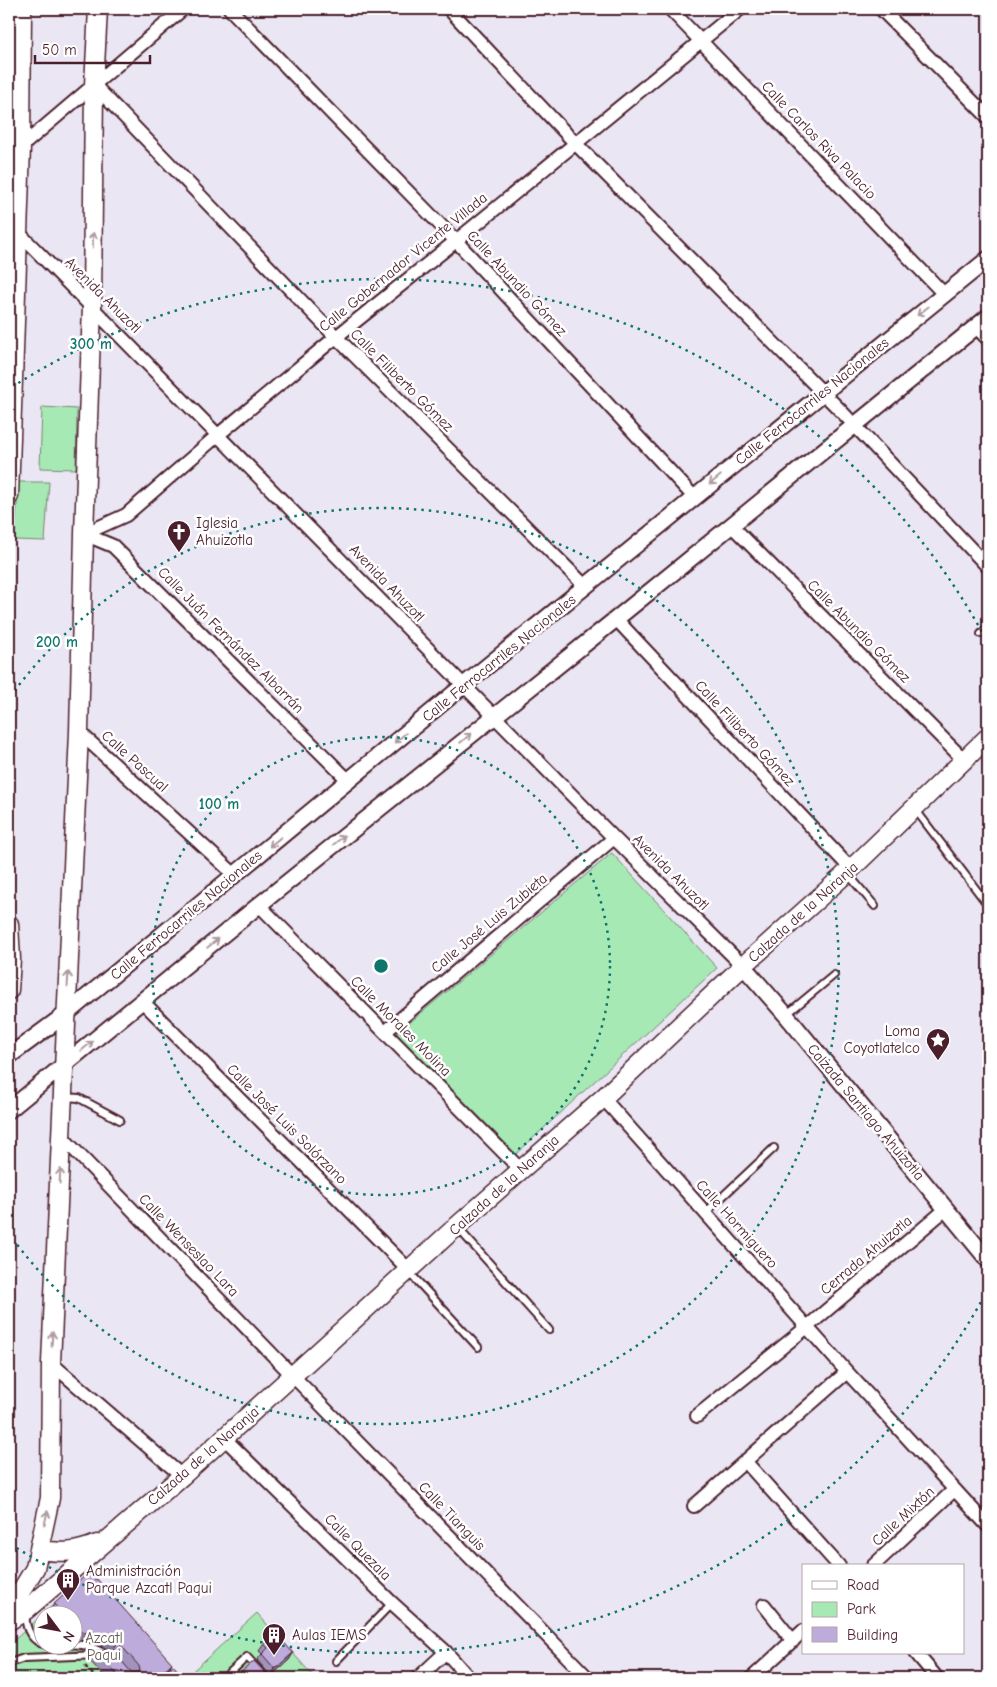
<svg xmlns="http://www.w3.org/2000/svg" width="997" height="1687" viewBox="0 0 997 1687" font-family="'Comic Neue',sans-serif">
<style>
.green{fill:#a6e9b4;stroke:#788470}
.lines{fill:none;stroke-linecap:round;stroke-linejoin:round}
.service-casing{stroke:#4a1f2b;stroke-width:10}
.minor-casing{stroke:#4a1f2b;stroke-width:16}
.tertiary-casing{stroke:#4a1f2b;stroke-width:19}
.secondary-casing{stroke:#4a1f2b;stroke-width:21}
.path{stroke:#4a1f2b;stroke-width:2.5;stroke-dasharray:4 4;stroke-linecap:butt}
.service{stroke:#fff;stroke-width:6}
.minor{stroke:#fff;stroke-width:12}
.tertiary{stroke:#fff;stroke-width:15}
.secondary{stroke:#fff;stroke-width:18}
.wall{fill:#a293bc;stroke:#4a1f2b}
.shaded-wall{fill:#847899;stroke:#4a1f2b}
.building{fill:#bcabdb;stroke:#4a1f2b}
.oneway{stroke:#ae9aa0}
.ring{fill:none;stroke:#0f766e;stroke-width:2.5;stroke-dasharray:2.5 5}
.labels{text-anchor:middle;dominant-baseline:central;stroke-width:5;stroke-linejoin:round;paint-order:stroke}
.street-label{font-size:15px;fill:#4a1f2b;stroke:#fff}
.poi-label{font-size:15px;fill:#4a1f2b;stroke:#fff;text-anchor:start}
.park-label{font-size:15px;fill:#665c54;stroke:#fff}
.centre{fill:#0f766e;stroke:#fff;stroke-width:2.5}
.ring-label{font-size:15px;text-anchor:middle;font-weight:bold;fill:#0f766e;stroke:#fff;stroke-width:5;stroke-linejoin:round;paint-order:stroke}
</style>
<rect width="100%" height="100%" fill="#ebe6f4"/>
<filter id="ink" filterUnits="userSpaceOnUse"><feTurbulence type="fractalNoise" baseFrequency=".02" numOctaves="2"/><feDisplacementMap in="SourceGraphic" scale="10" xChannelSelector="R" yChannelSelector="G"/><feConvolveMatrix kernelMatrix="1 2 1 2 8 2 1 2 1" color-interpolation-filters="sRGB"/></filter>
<g filter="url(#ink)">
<path class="green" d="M42 407 77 409 76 469 40 468Z
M19 482H49L45 541 14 540Z
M612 853 717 968 516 1154 396 1034Z
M84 1578 175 1678H15L11 1643 42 1615V1644H72V1614H43Z
M257 1613 315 1678H185Z"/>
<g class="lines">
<g class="service-casing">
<path id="service" d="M981 634 988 627
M915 809 988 905
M847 873 875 906
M787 1014 834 975
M64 1097 79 1098 120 1120
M705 1213 774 1148
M457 1227 549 1330
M409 1272 478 1347
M26 1613C25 1621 26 1628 31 1635 44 1653 64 1642 82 1645 90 1646 97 1650 105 1653
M336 1661 392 1603
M9 1666 10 1663 24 1658 100 1655
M224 1678 247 1657 266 1678"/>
</g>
<g class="minor-casing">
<path id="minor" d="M10 9 21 20
M230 9 456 241 694 497
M449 9 575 143 841 411 988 567
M670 9 944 294
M881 9 988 117
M94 85 336 337 586 587
M9 157 183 9
M9 223 614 838 743 966
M976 327 988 339
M731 525 964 760
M84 534 126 515 218 435 336 337 456 241 740 9
M84 534 113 546 349 781
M616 619 851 869
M79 732 235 875
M259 905 520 1169
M142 1001 409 1270
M385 1032 614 838
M603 1098 847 1372 988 1526
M62 1137 293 1376 588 1678
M51 1363 182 1476
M697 1416 807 1327 946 1209
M224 1438 392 1603 446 1652 469 1678
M745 1461 839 1566
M694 1506 847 1372
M873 1566 954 1490
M764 1605 793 1641
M916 1653 937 1678
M418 1678 446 1652
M752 1678 803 1631"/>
</g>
<g class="tertiary-casing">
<path id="tertiary" d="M743 966 786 1015 988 1260
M9 1056 66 1014 464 685 988 259
M9 1110 259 905 616 619 988 317"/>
</g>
<g class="secondary-casing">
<path id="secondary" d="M9 496 21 147 22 9
M9 924 11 959 9 990
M39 1550C62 1553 76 1553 97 1544
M9 1611 35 1568 50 1498 51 1363 79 732 84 534 92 306 94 85 98 9
M9 1621 26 1610 182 1476 457 1226 603 1098 743 966 851 869 988 737"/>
</g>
<path class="path" d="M85 1666 96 1678"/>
<use href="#service" class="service"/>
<use href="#minor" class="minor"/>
<use href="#tertiary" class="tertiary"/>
<use href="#secondary" class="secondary"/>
</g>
<path class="wall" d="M54 1604 172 1663 168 1670 184 1678H160L162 1676 160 1678H106L89 1660 96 1651 111 1650 89 1641 72 1640V1614H49L48 1613Z
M264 1644 293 1653 289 1660 271 1676 257 1660 262 1654 259 1651Z"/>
<path class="shaded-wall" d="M77 1631 96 1633 118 1642 112 1651 89 1641 72 1640V1638Z
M293 1653 289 1660 271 1676 275 1669Z
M172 1663 166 1672 164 1673 160 1678H156Z"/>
<path class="building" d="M88 1573 95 1580 97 1579 172 1663 156 1678H120L96 1651 112 1650 132 1673H138L140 1670 139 1666 118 1642 96 1633 77 1631 72 1625V1614H63L54 1604Z
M276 1633 293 1653 275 1669 262 1654 268 1648 264 1644Z
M254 1661 268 1676 266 1678H234Z
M173 1665 184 1678H169L164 1673Z
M191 1672 197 1678H184Z"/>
<defs><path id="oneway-shaft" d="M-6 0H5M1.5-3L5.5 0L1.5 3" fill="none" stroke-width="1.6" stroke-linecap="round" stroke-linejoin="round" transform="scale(1.25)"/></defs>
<g class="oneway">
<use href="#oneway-shaft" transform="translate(93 240) rotate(-89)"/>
<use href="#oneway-shaft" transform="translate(923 311) rotate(141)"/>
<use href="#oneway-shaft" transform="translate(715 480) rotate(141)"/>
<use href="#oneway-shaft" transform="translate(400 738) rotate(140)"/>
<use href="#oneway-shaft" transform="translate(466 738) rotate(-39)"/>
<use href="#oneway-shaft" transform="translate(339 840) rotate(-39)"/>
<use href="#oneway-shaft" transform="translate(275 842) rotate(140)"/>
<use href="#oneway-shaft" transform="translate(213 943) rotate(-39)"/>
<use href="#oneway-shaft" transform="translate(68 979) rotate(-87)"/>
<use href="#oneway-shaft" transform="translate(87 1046) rotate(-39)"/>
<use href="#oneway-shaft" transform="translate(60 1176) rotate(-87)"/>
<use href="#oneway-shaft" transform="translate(52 1339) rotate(-87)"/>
<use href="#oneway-shaft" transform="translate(46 1518) rotate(-78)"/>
</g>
</g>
<g class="ring">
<circle cx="381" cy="966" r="229"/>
<path d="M10 697A458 458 0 1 1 10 1235"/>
<path d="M988 1289A687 687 0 0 1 12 1545M12 387A687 687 0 0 1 988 643"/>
</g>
<defs>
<g id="church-pin" transform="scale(1.25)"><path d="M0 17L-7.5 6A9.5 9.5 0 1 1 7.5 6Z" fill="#4a1f2b" stroke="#fff"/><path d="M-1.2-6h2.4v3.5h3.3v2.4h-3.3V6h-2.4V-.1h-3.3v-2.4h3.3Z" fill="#fff"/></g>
<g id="sight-pin" transform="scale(1.25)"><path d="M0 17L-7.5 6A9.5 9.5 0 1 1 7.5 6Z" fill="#4a1f2b" stroke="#fff"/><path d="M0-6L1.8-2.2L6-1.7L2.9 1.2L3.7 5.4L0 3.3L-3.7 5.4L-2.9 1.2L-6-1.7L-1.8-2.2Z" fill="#fff"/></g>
<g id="building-pin" transform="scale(1.25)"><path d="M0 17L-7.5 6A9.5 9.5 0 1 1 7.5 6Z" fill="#4a1f2b" stroke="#fff"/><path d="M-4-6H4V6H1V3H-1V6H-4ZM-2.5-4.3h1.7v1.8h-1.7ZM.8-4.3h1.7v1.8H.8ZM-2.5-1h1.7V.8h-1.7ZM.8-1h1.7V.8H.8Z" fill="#fff"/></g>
</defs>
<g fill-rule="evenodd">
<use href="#church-pin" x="179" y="532"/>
<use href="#sight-pin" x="938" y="1040"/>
<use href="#building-pin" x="68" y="1580"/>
<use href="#building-pin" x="274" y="1635"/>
</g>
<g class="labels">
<g class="street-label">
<text transform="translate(819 140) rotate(46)">Calle Carlos Riva Palacio</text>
<text transform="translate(403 262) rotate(-39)">Calle Gobernador Vicente Villada</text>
<text transform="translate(517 283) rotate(47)">Calle Abundio Gómez</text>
<text transform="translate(103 295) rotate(45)">Avenida Ahuzotl</text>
<text transform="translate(402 380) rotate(45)">Calle Filiberto Gómez</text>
<text transform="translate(812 401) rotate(-39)">Calle Ferrocarriles Nacionales</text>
<text transform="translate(387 583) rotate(46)">Avenida Ahuzotl</text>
<text transform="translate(859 631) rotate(45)">Calle Abundio Gómez</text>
<text transform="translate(231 640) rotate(45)">Calle Juán Fernández Albarrán</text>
<text transform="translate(499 658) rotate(-39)">Calle Ferrocarriles Nacionales</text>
<text transform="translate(745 733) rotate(47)">Calle Filiberto Gómez</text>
<text transform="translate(135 761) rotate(42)">Calle Pascual</text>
<text transform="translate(671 872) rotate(45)">Avenida Ahuzotl</text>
<text transform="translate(803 912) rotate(-42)">Calzada de la Naranja</text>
<text transform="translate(186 915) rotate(-40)">Calle Ferrocarriles Nacionales</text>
<text transform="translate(489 923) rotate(-40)">Calle José Luis Zubieta</text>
<text transform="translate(401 1026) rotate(45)">Calle Morales Molina</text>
<text transform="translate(866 1112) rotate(50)">Calzada Santiago Ahuizotla</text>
<text transform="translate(287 1124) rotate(45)">Calle José Luis Solórzano</text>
<text transform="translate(504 1185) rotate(-42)">Calzada de la Naranja</text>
<text transform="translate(737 1224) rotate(48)">Calle Hormiguero</text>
<text transform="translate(189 1245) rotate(46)">Calle Wenseslao Lara</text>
<text transform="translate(866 1255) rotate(-40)">Cerrada Ahuizotla</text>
<text transform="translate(203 1456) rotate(-41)">Calzada de la Naranja</text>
<text transform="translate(452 1516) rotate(46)">Calle Tianguis</text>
<text transform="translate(903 1516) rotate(-43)">Calle Mixtón</text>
<text transform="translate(358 1547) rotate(45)">Calle Quezala</text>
</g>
<g class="poi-label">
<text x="196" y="523">Iglesia<tspan x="196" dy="17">Ahuizotla</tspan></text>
<text x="920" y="1031" text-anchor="end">Loma<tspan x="920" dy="17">Coyotlatelco</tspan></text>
<text x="86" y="1571">Administración<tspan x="86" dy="17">Parque Azcatl Paqui</tspan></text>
<text x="292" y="1635">Aulas IEMS</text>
</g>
<g class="park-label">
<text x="104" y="1638">Azcatl<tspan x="104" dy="17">Paqui</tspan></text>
</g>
</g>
<circle cx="381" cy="966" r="8" class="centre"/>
<g class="ring-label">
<text x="91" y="349">300 m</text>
<text x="57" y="647">200 m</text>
<text x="219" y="809">100 m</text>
</g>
<rect width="997" height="1687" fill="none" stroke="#fff" stroke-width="30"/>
<rect x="15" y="15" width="967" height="1657" fill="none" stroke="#4a1f2b" stroke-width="2" filter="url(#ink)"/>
<rect x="802" y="1564" width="162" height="90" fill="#ffffff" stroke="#b7a5aa"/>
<rect x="812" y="1581" width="25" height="8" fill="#ffffff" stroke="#b7a5aa"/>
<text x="847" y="1590" font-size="15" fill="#4a1f2b">Road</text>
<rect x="812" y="1602" width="25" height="15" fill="#a6e9b4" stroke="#b7a5aa"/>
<text x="847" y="1614" font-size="15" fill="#4a1f2b">Park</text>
<rect x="812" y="1627" width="25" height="15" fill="#bcabdb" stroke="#b7a5aa"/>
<text x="847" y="1640" font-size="15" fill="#4a1f2b">Building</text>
<g transform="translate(58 1630) rotate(122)"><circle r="24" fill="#ffffff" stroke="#b7a5aa"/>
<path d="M0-4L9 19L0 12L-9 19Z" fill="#4a1f2b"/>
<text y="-8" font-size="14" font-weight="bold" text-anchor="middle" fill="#4a1f2b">N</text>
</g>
<path d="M35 55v8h115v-8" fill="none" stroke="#4a1f2b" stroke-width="2.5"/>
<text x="42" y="55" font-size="15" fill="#4a1f2b" stroke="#ffffff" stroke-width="4" paint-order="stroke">50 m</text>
</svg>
